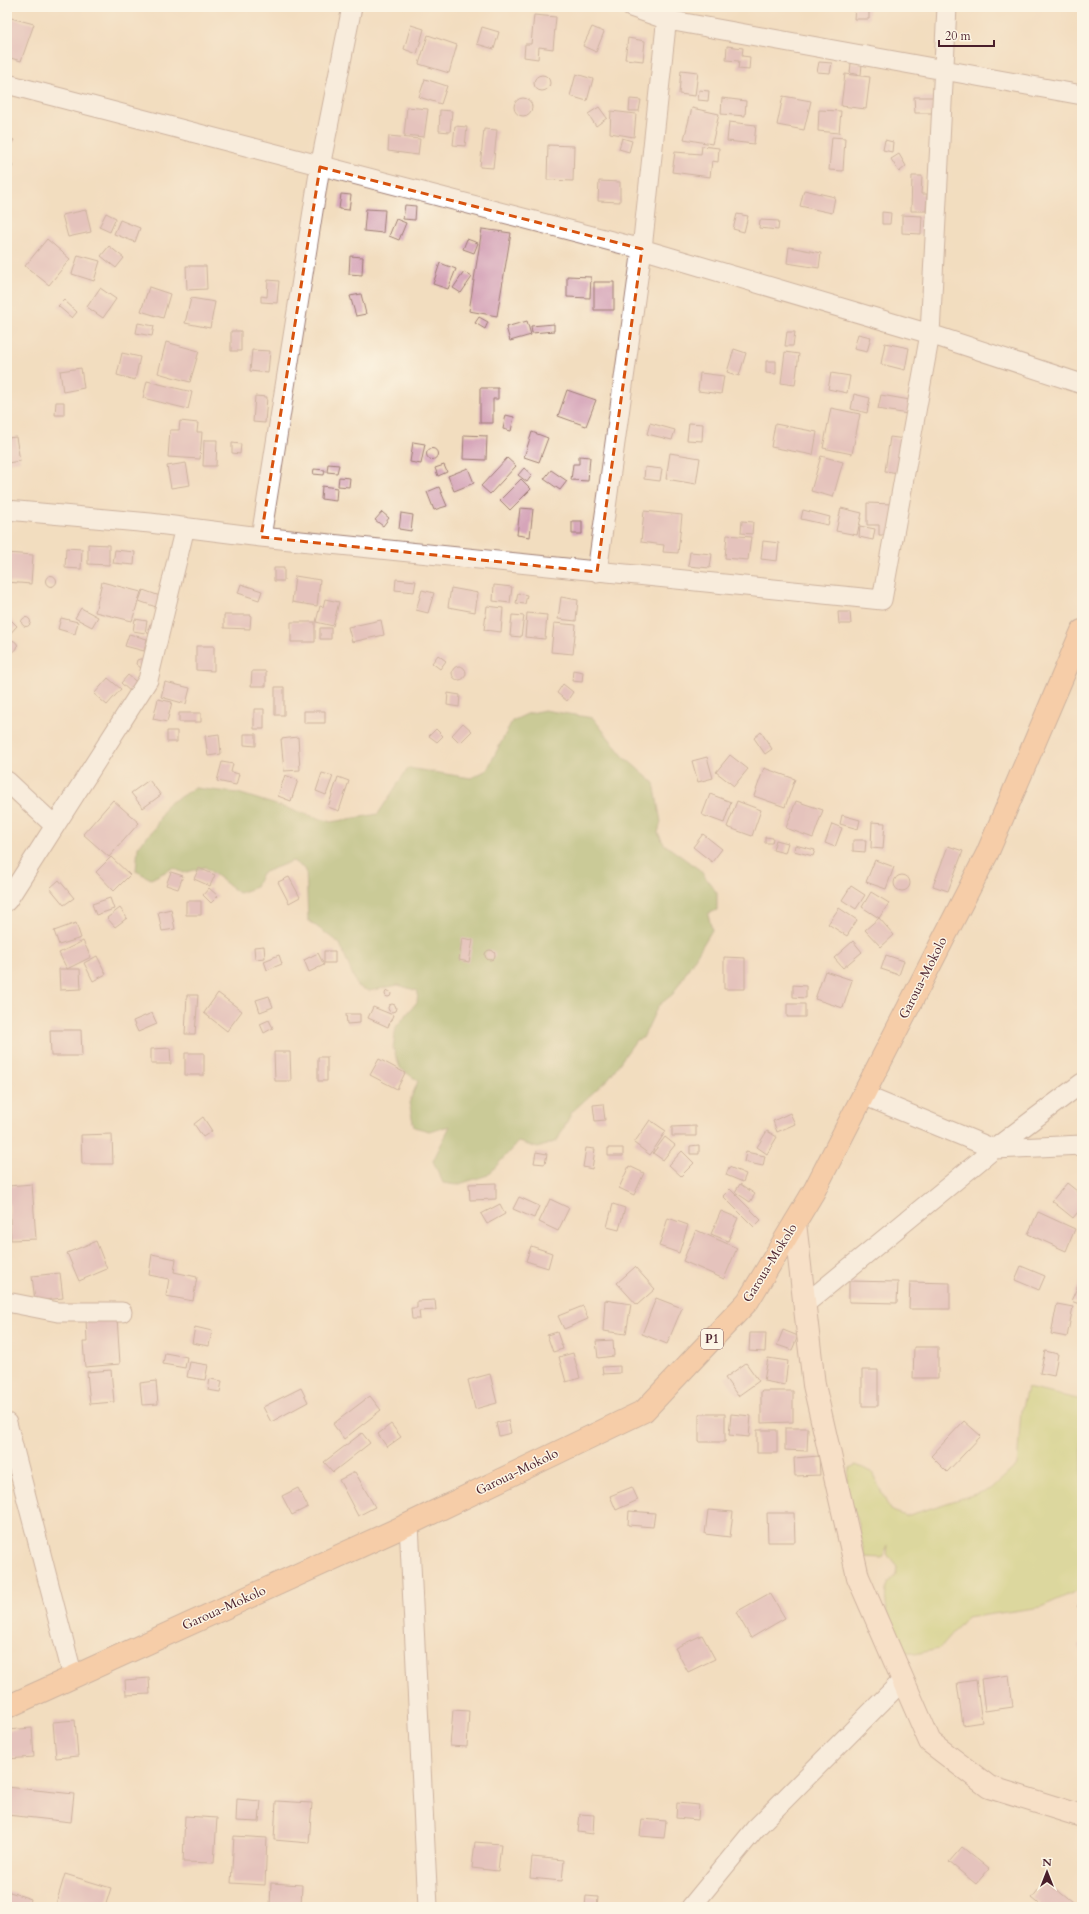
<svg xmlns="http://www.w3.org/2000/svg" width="1089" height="1914" viewBox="0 0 1089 1914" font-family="Cardo,serif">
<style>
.green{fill:#c2d174;stroke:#867850}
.forest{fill:#99b366;stroke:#726948}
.building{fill:#d6a5ba}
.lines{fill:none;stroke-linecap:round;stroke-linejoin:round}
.street-casing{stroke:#9e7e75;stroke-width:21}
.secondary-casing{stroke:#9e7e75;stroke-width:24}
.primary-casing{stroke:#9e7e75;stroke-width:24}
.street{stroke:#fff;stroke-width:19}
.secondary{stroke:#fde4d1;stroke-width:22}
.primary{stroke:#fbbb8c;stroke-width:22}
.marked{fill:none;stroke:#d8530f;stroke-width:3;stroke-dasharray:8 5;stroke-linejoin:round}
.labels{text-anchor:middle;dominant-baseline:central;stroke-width:3;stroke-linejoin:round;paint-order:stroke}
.shield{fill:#fcf5e5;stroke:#7f5f63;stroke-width:1}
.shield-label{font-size:12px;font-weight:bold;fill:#4a1f2b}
.street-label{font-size:13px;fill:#4a1f2b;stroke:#fcf5e5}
</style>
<rect width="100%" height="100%" fill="#fcf5e5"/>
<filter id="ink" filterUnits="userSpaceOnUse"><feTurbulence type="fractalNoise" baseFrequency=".025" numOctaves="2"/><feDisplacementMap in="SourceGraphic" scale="8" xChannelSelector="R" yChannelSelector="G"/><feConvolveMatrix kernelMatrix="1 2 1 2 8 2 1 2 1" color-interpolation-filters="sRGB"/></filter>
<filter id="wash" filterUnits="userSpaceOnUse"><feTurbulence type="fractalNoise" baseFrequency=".012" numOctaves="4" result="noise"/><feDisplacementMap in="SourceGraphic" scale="16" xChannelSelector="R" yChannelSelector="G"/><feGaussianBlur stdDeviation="0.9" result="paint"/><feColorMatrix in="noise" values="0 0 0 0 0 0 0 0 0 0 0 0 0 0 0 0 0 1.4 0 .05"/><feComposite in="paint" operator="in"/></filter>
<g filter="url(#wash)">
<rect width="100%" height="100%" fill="#f2ddbf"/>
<path class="green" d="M1027 1388 1078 1399 1082 1401V1587L1079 1590 1041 1607 966 1618 939 1649 915 1654 899 1650C895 1635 881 1603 887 1587 890 1577 897 1579 897 1566L887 1554 888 1546 882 1558 865 1557 856 1516 845 1492 849 1468 856 1465 872 1472 890 1510 906 1516 991 1489 1017 1465 1021 1411Z"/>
<path class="forest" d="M544 710 593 718 623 756 654 783 661 822 658 833 664 844 700 870 717 893V910L708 914 712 930 673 994 658 1006 643 1038 636 1040 609 1078 572 1112 557 1141 538 1148 518 1142 488 1175 456 1185 443 1183 433 1161 450 1126 429 1131 414 1127 409 1103 418 1081 400 1068 393 1048 396 1027 417 1002 418 991 398 985 369 991 357 986 340 944 308 920 306 870 293 861 262 873 256 887 239 893 205 867 184 873 173 868 151 879 136 871 138 847 155 828 166 805 195 788 238 793 331 822 378 814 408 768 471 778 487 770 512 721 527 714Z"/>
<g id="blocks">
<path class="building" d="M855 7H869V19H854Z
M534 15 556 17 553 49 539 47 538 59 524 57 525 44H531Z
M7 17 34 24 21 61 7 57Z
M411 25 424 29 417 54 404 49Z
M482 27 499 32 494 49 477 44Z
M592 27 604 32 596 52 583 46Z
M428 35 457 45 449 73 419 64Z
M628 38 645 41 643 61 625 59Z
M727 46 743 48 742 56 750 57 749 70 738 69 739 61 726 60Z
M819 62 832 63 830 73 817 72Z
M851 63 862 64 861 75 850 73Z
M681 70 698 72 695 96 679 94Z
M576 74 593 79 587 101 570 96Z
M845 74 870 77 866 109 841 106Z
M534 83a8 8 0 1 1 16 0a8 8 0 1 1-16 0Z
M425 79 447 86 441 104 419 97Z
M699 90 709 91 708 101 698 100Z
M783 96 811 101 804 130 777 125Z
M914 97H933V113H915Z
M722 98 746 101 745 116 721 114Z
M514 107a9 9 0 1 1 18 0a9 9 0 1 1-18 0Z
M630 99 641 100 639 111H629Z
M407 107 428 109 424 137 404 135Z
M599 107 607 118 596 126 588 114Z
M692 108 719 114 712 144 684 139Z
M440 110 452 111 450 132 439 131Z
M819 110 841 111 839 133 818 131Z
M611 111 636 114 634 137 610 133Z
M729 122 756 125 754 144 727 141Z
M455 126 467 127 465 146 453 145Z
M484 129 497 130 493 168 480 167Z
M7 136 14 140 7 151Z
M389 136 420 139 418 155 388 151Z
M832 137 845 138 843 171 829 170Z
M622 138 632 141 629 152 619 149Z
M885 140 893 142 892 152 883 150Z
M548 145 574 146 573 181 547 180Z
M702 146 719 148 718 162 712 161 710 177 672 172 675 152 701 154Z
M899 154 906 166 899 172 891 159Z
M7 160 13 166 7 173Z
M912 176H922L921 194H927L926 211H911Z
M599 181 620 182V202L598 201Z
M804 190 835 197 832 213 800 206Z
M341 194 351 195 349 210 339 209Z
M405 205 416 206 415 220 403 219Z
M366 209 385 210 383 233 364 231Z
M86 210 91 232 68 237 62 215Z
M882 212 891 213 890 224H882Z
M106 213 116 218 110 232 99 227Z
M737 214 748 216 744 232 733 229Z
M902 215 922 216 921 234 902 233Z
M396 219 406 223 399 240 389 236Z
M120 220 140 228 135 242 114 234Z
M760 220 779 221 778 230 759 228Z
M482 229 511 233 497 316 469 311Z
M47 239 70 259 49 285 25 266Z
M467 239 478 243 474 253 463 249Z
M109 246 124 258 116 268 101 256Z
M789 247 821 253 819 268 787 263Z
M78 255 100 261 94 281 72 274Z
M350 256 363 257 362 275 349 274Z
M440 263 456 269 448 289 433 284Z
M186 266H206L207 289 187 290Z
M464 272 472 277 461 293 453 288Z
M567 276 591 277 590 298 567 297Z
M268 280 279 281 277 303 261 302V296L267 297Z
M594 282H614V310H594Z
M149 287 170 294 163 318 141 311Z
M100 288 116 299 103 318 87 307Z
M361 294 366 314 356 316 350 296Z
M191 298 215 302 210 328 185 323Z
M64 300 77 312 72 318 58 306Z
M479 317 488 322 485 329 475 323Z
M527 321 531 335 510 341 506 327Z
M138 323 154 326 152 336 136 333Z
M554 324V331L532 333 531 326Z
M231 331H241V351H231Z
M787 332H795L793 346H785Z
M858 334 871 337 867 352 854 349Z
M166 342 199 351 190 382 158 373Z
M885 343 909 348 905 370 881 364Z
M734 349 746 353 739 376 727 372Z
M252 350 270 351 268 373 250 371Z
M785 352 799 354 795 385 781 383Z
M122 353 140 357 135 380 117 375Z
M766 361H776V374L766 373Z
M81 368 84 388 63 392 60 371Z
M700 373 724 376 721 394 698 391Z
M831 373 850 376 847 393 828 389Z
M147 381 192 392 188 409 143 398Z
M480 388H498V399H493V423H480Z
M567 390 596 400 586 426 558 416Z
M854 394 870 398 867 413 851 409Z
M881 395 910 400 908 414 878 409Z
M255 396 267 397 265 423 253 422Z
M56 402H64V415H55Z
M831 408 860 414 852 454 823 448Z
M506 415 514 417 511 431 503 429Z
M180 421 198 423 197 432H202L200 459 168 457 170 430H179Z
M650 423 675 430 672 440 647 434Z
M689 423 703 424 702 441 687 440Z
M775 424 817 432 813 455 771 447Z
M532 432 548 438 539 462 524 457Z
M464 435 487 436 486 460 463 459Z
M16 437 20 461 7 463V438Z
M890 437 905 439 899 473 885 471Z
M204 440H217L216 466H203Z
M413 442 425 444 421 464 410 462Z
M232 443 241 444 240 454 232 453Z
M426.5 454a5.5 5.5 0 1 1 11 0a5.5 5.5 0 1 1-11 0Z
M670 453 700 458 696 484 666 479Z
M579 456 590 457 588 481 571 480 573 464H579Z
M821 456 843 462 833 497 811 491Z
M507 458 516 466 490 494 481 486Z
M186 463 190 485 171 488 167 466Z
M328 464 339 465 337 473 327 472Z
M444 465 447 472 438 476 435 468Z
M645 467 662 469 660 481 644 479Z
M468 468 474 483 454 491 448 476Z
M524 468 532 475 527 482 518 475Z
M314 469 325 470 324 475 313 474Z
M551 470 567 481 560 490 544 479Z
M339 477 350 478 349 487 338 486Z
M521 479 531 489 510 510 500 500Z
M322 486 337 488 336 501 321 499Z
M439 487 447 506 434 510 427 492Z
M867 503 893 504 892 535H879V525H867Z
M520 508 533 509 530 537 517 535Z
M841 508 862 513 857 535 836 531Z
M803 510 830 517 828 525 801 519Z
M644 511 682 515 678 553 663 552 664 545 641 542Z
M382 512 389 518 383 526 375 520Z
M401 513 413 515 411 531 399 529Z
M572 521H582V534H572Z
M742 521 753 522 752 534 741 533Z
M860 526 875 529 873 540 859 537Z
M727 535 751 537 748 560 725 558Z
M763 541 779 543 777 561 761 559Z
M88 544 109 545V565L88 564Z
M66 548 82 549 81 569 65 568Z
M115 550 135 552 134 565 113 563Z
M690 552 712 554 710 568 688 566Z
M7 553 33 555 31 584 7 582Z
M274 568H284V581H274Z
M45.5 581a5.5 5.5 0 1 1 11 0a5.5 5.5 0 1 1-11 0Z
M295 576 320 580 317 606 292 602Z
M396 579 416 581 414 592 395 590Z
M102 582 141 592 132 621 95 612Z
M241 584 262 591 259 600 238 593Z
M494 585 512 587 510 603 493 601Z
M451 588 478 593 475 612 448 607Z
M143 590 160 596 156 607 139 601Z
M422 590 434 593 428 613 416 610Z
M518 593 527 595 525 604 516 603Z
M561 597 578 600 576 621 558 619Z
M325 599 339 602 333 626 316 622 320 606 323 607Z
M487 606 503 608 501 632 484 630Z
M81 608 98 617 92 627 75 618Z
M838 612H850L851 624H839Z
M527 613 547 615 545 639 525 637Z
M224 615H251L250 629 224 628Z
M512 615 524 616 521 637 510 636Z
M21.5 622a4.5 4.5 0 1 1 9 0a4.5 4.5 0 1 1-9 0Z
M61 618 78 622 75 634 58 629Z
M10 619 17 626 7 637V622Z
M135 619 147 621 145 633 133 631Z
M381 620 384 635 352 642 348 627Z
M291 622H315V642H291Z
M554 623 576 625 573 654 551 652Z
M150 624 157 626 155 635 147 633Z
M320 628H331V639H320Z
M129 634 147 639 144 651 125 646Z
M6.5 646a5.5 5.5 0 1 1 11 0a5.5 5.5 0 1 1-11 0Z
M196 646H214V671L196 670Z
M438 655 446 661 440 669 432 663Z
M140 659H144L141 668 136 664 137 660Z
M452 673a7 7 0 1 1 14 0a7 7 0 1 1-14 0Z
M573 670 583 672 582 682 572 681Z
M252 671H266V686H251Z
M128 675 139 684 132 693 121 683Z
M108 678 121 689 107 705 94 694Z
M165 682 190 688 186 704 161 697Z
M563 684 573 692 567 701 557 693Z
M275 687H284V715H275Z
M448 693 460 695 459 707 447 705Z
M158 699 172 702 167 722 153 719Z
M254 709H264V729H254Z
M304 711H325V723H304Z
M179 713H201V722H179Z
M463 723 472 731 460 743 452 735Z
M436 729 443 736 437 742 429 736Z
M167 731H177V742H167Z
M761 732 772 749 765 754 754 738Z
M219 734 221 754 208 756 205 736Z
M244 734H256V746L244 745Z
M298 737 300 770 284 771 281 739Z
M730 755 748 769 734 786 716 772Z
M707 757 713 778 698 782 692 761Z
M222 762 233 764 231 772 239 774 236 785 217 781Z
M764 768 795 779 785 807 754 796Z
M322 773 333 776 326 795 316 791Z
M285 775 298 780 291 801 278 796Z
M338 777 349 781 339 811 328 807Z
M149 780 161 795 143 808 131 793Z
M710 794 731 802 724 823 702 815Z
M113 800 139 823 109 857 83 834Z
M737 801 761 810 752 836 727 827Z
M796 801 823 810 813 838 786 828Z
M842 815 860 820 858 829 840 824Z
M872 822 885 823 883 849 871 848Z
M832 824 842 828 835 847 825 843Z
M703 834 722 849 712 862 693 847Z
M765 837 773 838 772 843H765Z
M776 840 788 843 785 853 773 850Z
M853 840H866L865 852 853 851Z
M795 845 815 850 813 856 794 851Z
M948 846 963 851 948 891 933 886Z
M111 857 130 875 114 891 96 872Z
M875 860 894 867 886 889 866 882Z
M199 868 215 875 210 886 194 879Z
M171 872 183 876 178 889 166 885Z
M894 883a8 8 0 1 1 16 0a8 8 0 1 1-16 0Z
M289 877 300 897 289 903 278 882Z
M59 880 74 898 64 905 50 888Z
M851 886 865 895 856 909 842 900Z
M209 888 218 896 211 903 203 895Z
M871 892 889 903 879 918 862 907Z
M110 898 114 909 96 915 92 904Z
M186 901H201V915H186Z
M120 908 127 918 115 927 107 918Z
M839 908 857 920 847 936 828 924Z
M171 909 175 929 162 931 158 912Z
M879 918 894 935 881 947 865 930Z
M76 923 81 938 59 945 54 931Z
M462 938 473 940 469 962 459 960Z
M83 941 91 957 67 969 59 953Z
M853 941 862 952 843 968 834 958Z
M264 946 265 958 255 959 254 947Z
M485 955a5 5 0 1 1 10 0a5 5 0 1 1-10 0Z
M324 951H335V963H324Z
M318 953 324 965 309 972 304 960Z
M279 955 282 964 267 970 264 961Z
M886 955 904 961 899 975 881 969Z
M97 956 106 974 93 981 84 963Z
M724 957 745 958V989H724Z
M59 969H80L81 989 60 990Z
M825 971 852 980 843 1008 815 999Z
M793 985 806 986V998L793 997Z
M385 994a3 3 0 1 1 6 0a3 3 0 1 1-6 0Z
M218 993 242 1011 227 1031 204 1013Z
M187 995H198L195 1034H185Z
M269 996 273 1007 260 1012 256 1000Z
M388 1008a4 4 0 1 1 8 0a4 4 0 1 1-8 0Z
M787 1004H805V1017H787Z
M373 1007 393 1015 388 1027 368 1018Z
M152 1013 157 1024 138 1032 133 1021Z
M346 1014H360V1023L347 1024Z
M269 1020 273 1028 264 1033 260 1024Z
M50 1030H81L82 1056H51Z
M170 1048 171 1064H151V1049Z
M274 1052H290L291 1081H275Z
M185 1053H204V1075H185Z
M318 1057H327V1081H318Z
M379 1059 405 1073 397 1089 370 1075Z
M603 1104 605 1120 595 1121 593 1105Z
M790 1113 795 1124 777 1132 773 1121Z
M203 1117 212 1131 203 1137 194 1124Z
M650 1120 666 1131 650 1155 634 1143Z
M696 1126V1136H672V1127Z
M767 1131 777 1137 767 1154 757 1147Z
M112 1134 113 1164H82L81 1135Z
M665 1137 675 1145 663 1160 653 1153Z
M699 1145V1154H690V1146Z
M586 1148 595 1149 592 1169 583 1167Z
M608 1148H623V1156H608Z
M682 1151 694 1163 681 1176 669 1165Z
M536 1152 547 1154 545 1164 534 1163Z
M746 1152 765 1156 763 1166 744 1162Z
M629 1166 644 1173 634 1195 619 1188Z
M729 1167 746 1174 743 1182 726 1175Z
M496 1183V1199L470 1200 469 1184Z
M1067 1183 1082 1195V1207L1073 1218 1052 1201Z
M32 1184 36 1239 11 1240 8 1186Z
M740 1184 755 1194 750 1202 735 1192Z
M730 1189 761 1220 754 1227 723 1196Z
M519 1197 539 1206 534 1218 513 1209Z
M550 1199 569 1208 558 1231 539 1222Z
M500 1204 505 1214 487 1224 481 1214Z
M613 1204 625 1208 619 1230 607 1227Z
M721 1211 738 1218 728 1241 711 1234Z
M1038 1212 1075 1229 1066 1251 1028 1234Z
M668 1218 688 1225 679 1253 659 1246Z
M696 1230 737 1248 724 1279 683 1261Z
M96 1241 107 1269 79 1281 67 1253Z
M531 1246 552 1253 548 1268 526 1261Z
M152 1254 176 1259 174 1272 197 1277 193 1301 166 1296 169 1279 149 1275Z
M1021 1266 1045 1276 1039 1290 1015 1280Z
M635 1267 655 1289 637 1305 617 1283Z
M60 1273 63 1298 35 1301 32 1276Z
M849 1281 898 1282 897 1303 849 1302Z
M1080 1281 1082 1282V1305L1071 1301Z
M910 1282 950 1283V1309H909Z
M656 1298 682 1308 667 1344 642 1334Z
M435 1300 436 1310 419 1311 420 1319H412L411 1308H417V1301Z
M605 1300 631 1304 626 1334 603 1331Z
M1057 1304 1073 1307 1067 1337 1051 1334Z
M583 1306 588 1319 564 1329 558 1316Z
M117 1317 120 1364 85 1367 83 1342H87L86 1319Z
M195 1327 212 1331 209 1346 192 1343Z
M783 1330 798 1336 792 1350 777 1345Z
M557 1332 563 1349 553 1352 547 1335Z
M750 1333H766L765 1352 749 1351Z
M613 1340 614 1356 598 1358 596 1341Z
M914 1347H938V1378H913Z
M1045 1351 1058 1354 1054 1376 1040 1373Z
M165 1353 187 1357 185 1368 163 1364Z
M573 1353 580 1378 566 1382 559 1357Z
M768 1358 788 1361 785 1385 764 1381Z
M190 1362 208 1365 205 1380 187 1377Z
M746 1363 759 1381 738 1396 725 1378Z
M620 1366V1373L603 1374 602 1367Z
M111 1370 114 1402 90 1404 87 1372Z
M862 1370H878V1406H862Z
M490 1374 497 1403 475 1409 468 1380Z
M210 1379 222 1381 220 1392 208 1390Z
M156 1381 158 1404 142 1405 140 1383Z
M301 1388 308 1402 271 1422 263 1407Z
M761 1391H793V1422L761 1423Z
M370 1396 381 1410 344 1439 333 1424Z
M699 1414H725V1442H699Z
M731 1414 751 1416 749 1437 729 1435Z
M508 1420 511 1433 499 1436 496 1423Z
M964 1421 981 1436 947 1472 931 1456Z
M391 1424 401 1437 387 1447 378 1434Z
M785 1428H808L807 1451 785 1450Z
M757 1430H777V1453H757Z
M362 1433 370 1443 333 1472 324 1462Z
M819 1456 820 1475 795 1476 794 1458Z
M355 1472 375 1507 358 1516 339 1480Z
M632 1487 638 1500 616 1510 610 1496Z
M298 1488 308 1507 292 1515 282 1496Z
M708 1510 733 1512 730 1537 705 1534Z
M629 1511 655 1513 653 1527 628 1525Z
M767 1513H794L795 1542H768Z
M770 1593 785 1618 751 1638 736 1612Z
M1082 1602V1612L1077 1606Z
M702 1635 715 1659 688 1672 675 1648Z
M1082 1643V1653L1078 1645Z
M1009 1675 1013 1707 985 1711 981 1679Z
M149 1678 150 1694 126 1695 125 1680Z
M976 1680 982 1722 963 1725 957 1683Z
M453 1710 469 1711 467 1747 450 1746Z
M75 1720 78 1756 56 1758 53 1722Z
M32 1728 34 1757 7 1759V1730Z
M7 1787 74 1794 71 1822 7 1815Z
M237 1799 261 1801 259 1822 236 1821Z
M276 1801 312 1803 309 1843 274 1840Z
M677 1803 699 1805 698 1820 676 1818Z
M580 1814 594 1815 593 1834 578 1832Z
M185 1816 217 1818 214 1863 183 1862Z
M642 1819 666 1821 664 1838 640 1836Z
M234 1836 267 1838 265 1885 231 1883Z
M475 1842 501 1844 498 1871 472 1868Z
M962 1847 989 1869 976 1884 949 1862Z
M532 1857 564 1860 562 1881 530 1878Z
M65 1874 111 1888 105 1907H55Z
M1045 1881 1077 1907H1043L1032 1898Z
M271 1883 302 1885 301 1906 270 1905Z
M7 1891 31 1899 29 1907H7Z
M586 1896 598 1897 597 1907H585Z"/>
</g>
</g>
<g filter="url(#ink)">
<use href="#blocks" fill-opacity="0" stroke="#9e7e75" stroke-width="1"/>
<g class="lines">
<g class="street-casing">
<path id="street" d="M631 7 668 20 1082 95
M7 84 642 249 930 334 1082 384
M7 510 150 523 261 537 882 600 930 334 947 7
M261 537 320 167 352 7
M597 572 642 249 668 7
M7 781 55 826
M7 901 148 680 185 527
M863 1095 994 1149 1082 1145
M7 1302 58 1312H122
M804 1305 994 1149 1082 1083
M7 1423 73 1677
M409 1524 428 1907
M691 1907 755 1829 903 1680"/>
</g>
<g class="secondary-casing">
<path id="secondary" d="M795 1223 814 1385 858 1577 930 1742 989 1787 1082 1816"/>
</g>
<g class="primary-casing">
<path id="primary" d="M7 1707 409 1524 644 1411 748 1301 814 1191 987 854 1082 631"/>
</g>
<use href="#street" class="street"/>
<use href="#secondary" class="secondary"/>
<use href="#primary" class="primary"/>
</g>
</g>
<path d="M0 0H1089V1914H0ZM320 167 642 249 597 572 261 537Z" fill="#f2ddbf" fill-opacity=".55" fill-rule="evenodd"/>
<path class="marked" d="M320 167 642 249 597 572 261 537Z"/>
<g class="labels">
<rect class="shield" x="701" y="1329" width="22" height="20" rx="3"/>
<g class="shield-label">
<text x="712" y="1339">P1</text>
</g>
<g class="street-label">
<text transform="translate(923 978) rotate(-63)">Garoua-Mokolo</text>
<text transform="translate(770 1263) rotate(-58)">Garoua-Mokolo</text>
<text transform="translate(517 1472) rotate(-26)">Garoua-Mokolo</text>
<text transform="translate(224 1608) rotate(-24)">Garoua-Mokolo</text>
</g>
</g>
<rect width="1089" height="1914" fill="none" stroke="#fcf5e5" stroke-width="24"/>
<g transform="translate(1047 1872)" stroke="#fcf5e5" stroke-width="3" paint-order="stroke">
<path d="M0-3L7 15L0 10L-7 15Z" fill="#4a1f2b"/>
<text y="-6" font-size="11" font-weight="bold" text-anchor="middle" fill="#4a1f2b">N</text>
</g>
<path d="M939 40v6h55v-6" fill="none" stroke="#4a1f2b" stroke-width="2"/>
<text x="945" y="40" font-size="12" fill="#4a1f2b" stroke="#fcf5e5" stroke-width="3" paint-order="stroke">20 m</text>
</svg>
